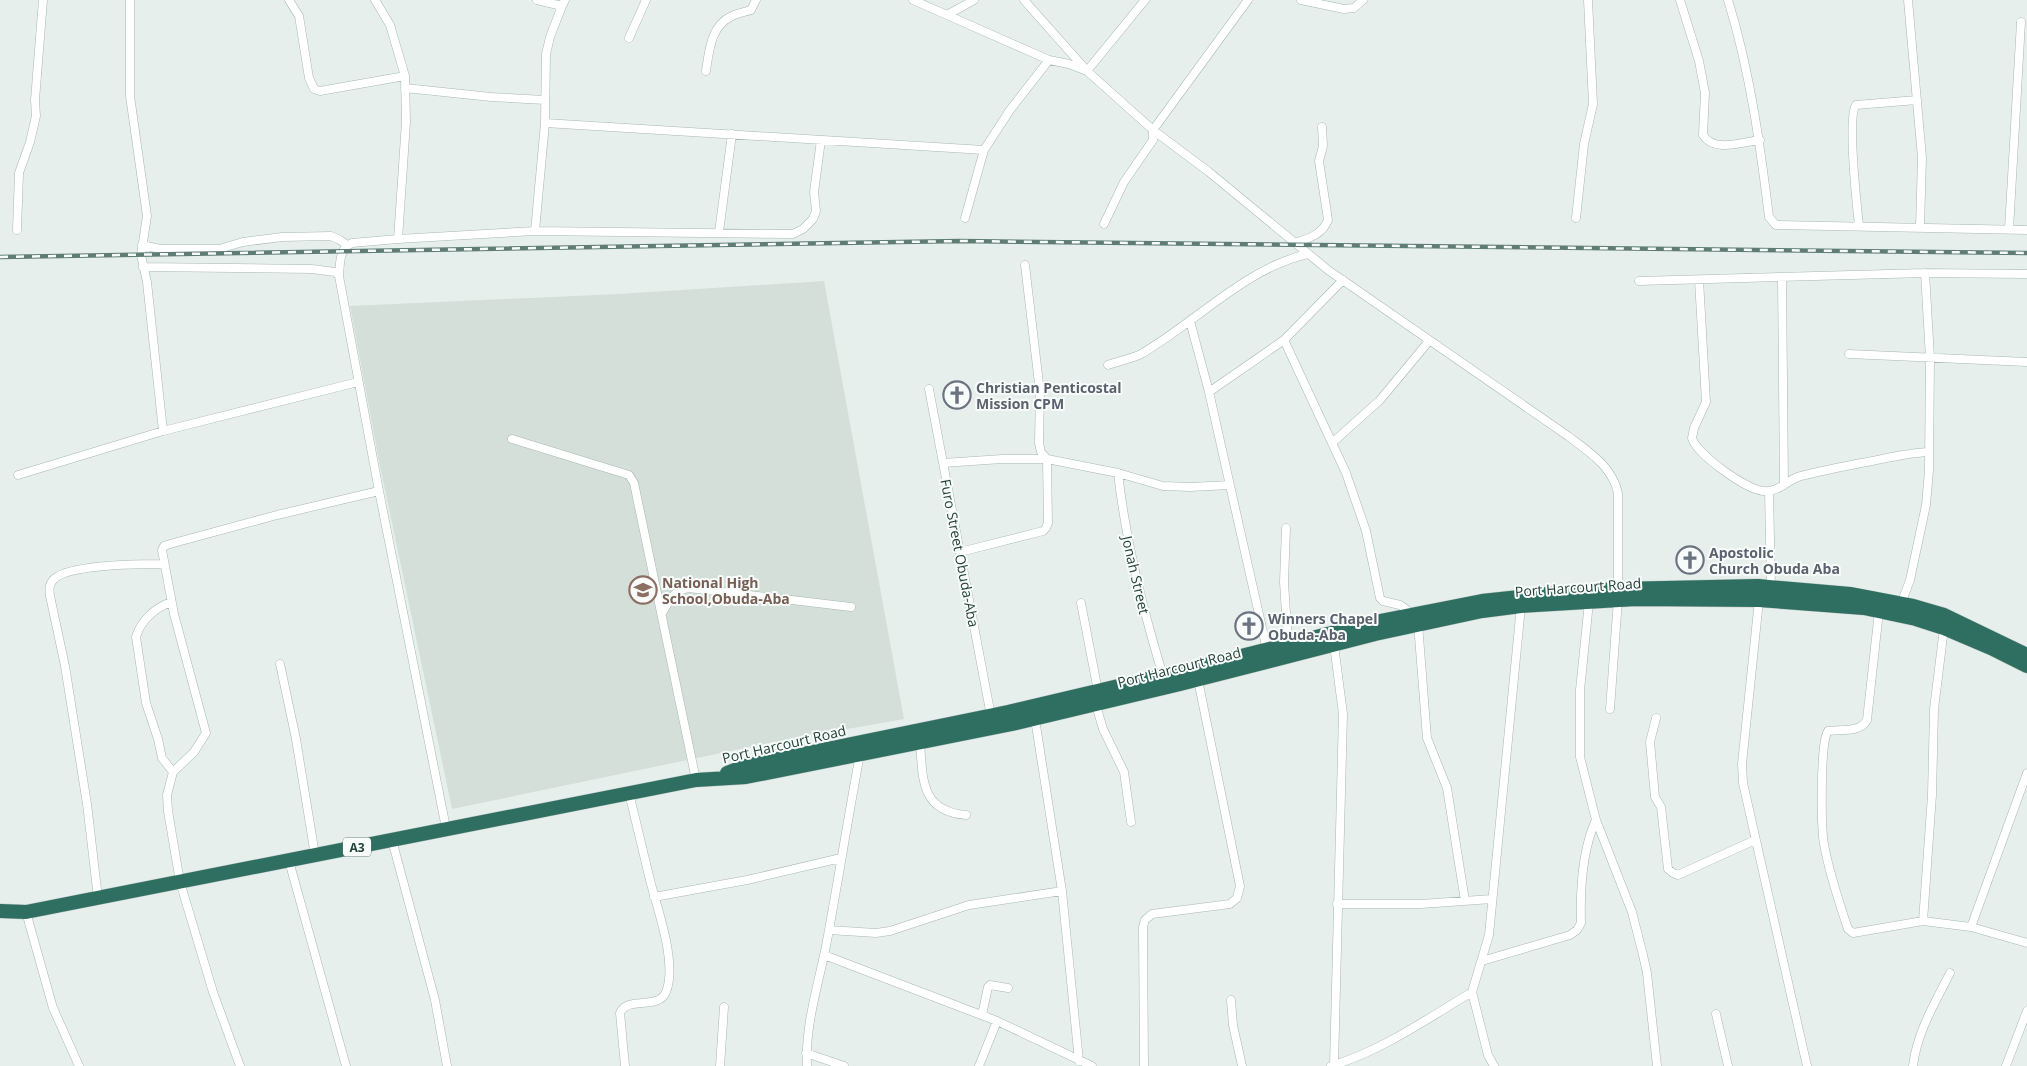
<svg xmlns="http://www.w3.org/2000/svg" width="2027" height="1066" viewBox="0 0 2027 1066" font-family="'Open Sans',sans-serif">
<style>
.built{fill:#d4dfda}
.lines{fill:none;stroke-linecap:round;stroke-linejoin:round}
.street-casing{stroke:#a8b8b2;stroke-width:9}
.highway-casing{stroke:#c2cac8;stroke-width:15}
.street{stroke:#fff;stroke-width:8}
.highway{stroke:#2f6f62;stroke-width:14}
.rail-casing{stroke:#5f7d75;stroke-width:4.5}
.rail{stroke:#f7fbf9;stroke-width:2.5;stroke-dasharray:8;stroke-linecap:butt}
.labels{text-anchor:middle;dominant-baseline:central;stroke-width:4;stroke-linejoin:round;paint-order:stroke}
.shield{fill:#f7fbf9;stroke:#637a73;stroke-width:1}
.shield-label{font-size:12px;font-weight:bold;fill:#24423a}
.worship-label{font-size:14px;font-weight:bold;fill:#5b616d;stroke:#f7fbf9;text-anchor:start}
.street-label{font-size:14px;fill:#24423a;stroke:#f7fbf9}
.education-label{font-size:14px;font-weight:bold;fill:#785e54;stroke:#f7fbf9;text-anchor:start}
</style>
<rect width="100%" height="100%" fill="#e6efeb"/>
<path class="built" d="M824 281 904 719 774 742 452 809 379 461 350 306 618 294Z"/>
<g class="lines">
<g class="street-casing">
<path id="street" d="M130 0V96L147 216 141 255 147 282 163 431
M289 0 299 16 309 78 314 89 320 91 405 76
M375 0 390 25 405 76 406 122 398 239 352 243C339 248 340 264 339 276L379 491 446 828
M537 0 562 6 565 0
M913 0 947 15 974 0
M1024 0 1087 71 1153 130 1209 172 1328 270 1568 436C1589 452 1612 466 1618 493V589
M1301 0 1344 9 1354 8 1363 0
M1680 0 1699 61 1705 93 1703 135C1714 153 1742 142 1760 140
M1728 0C1750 71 1760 144 1769 217L1776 225 2027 230
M1908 0 1922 158 1920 227
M947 15 1049 60 1069 64 1087 71 1145 0
M629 38 646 0
M706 71C709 51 711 25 732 16 738 13 745 12 751 10L756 0
M405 88 491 97 545 100
M545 123 984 150
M965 218 984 150 1010 110 1049 60
M1576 218 1584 144 1593 104 1588 0
M1104 224 1124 182 1153 140V130L1248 0
M1859 226C1857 207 1847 116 1856 105L1917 100
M2009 229 2021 22
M17 230 19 173 30 142 36 116 35 100 43 0
M535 231 545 123 546 54 550 37 562 6
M719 232 732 134
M398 239 535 231 793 234 803 229 813 219 816 211 814 192 821 140
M1295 243C1309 238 1322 235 1328 220L1319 161 1323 146 1322 127
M142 245 160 249H219L243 242 282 237 331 236 340 240 347 245
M143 267 312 269 335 272 339 276
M1782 278 1784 485
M1699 280 1706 402 1694 428 1692 438C1696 454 1747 490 1763 491 1779 493 1788 479 1801 476 1821 471 1841 467 1861 463 1884 459 1905 453 1929 452
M1639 281 1925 273 2027 274
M1190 321 1209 392 1267 650
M1284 340 1346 473 1366 531 1380 598 1383 601 1400 605 1406 609 1408 616
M1849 354 2027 362
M1108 365C1119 361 1131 359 1141 354 1195 323 1247 267 1308 254
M929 389 991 716
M1209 392 1284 340 1343 280
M512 439 629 475 634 483 696 780
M1332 443 1380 400 1429 341
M943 463 1002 459H1047L1118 473 1163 486 1190 487 1230 485
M1118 473C1126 543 1143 609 1163 676
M18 475 163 431 358 382
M1769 491 1771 587
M1286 528 1284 582 1288 644
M960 552 1043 531 1046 528 1048 523 1047 459 1041 452 1039 443 1040 392 1025 265
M1759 600 1742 764 1743 783 1807 1066
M171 602C155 608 141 620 136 637L146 703 158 739 162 758 173 772
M1589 602 1580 690V757L1596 820 1632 912 1643 955 1647 973 1657 1066
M1081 603 1098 691
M1901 604 1910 580 1926 505 1929 470 1930 358 1925 273
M1879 611 1867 720C1860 733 1841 729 1828 731 1820 742 1821 827 1824 844 1829 873 1839 902 1848 929L1853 933 1923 921 1971 927 2027 943
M662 613C671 600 671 591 689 588L851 607
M1418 624 1427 738 1447 788 1465 901
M280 664 296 739 315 855
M1096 705 1103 729 1124 772 1131 822
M1610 709 1618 599
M1656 718 1650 742 1655 797 1661 807 1668 869 1673 873 1678 875 1755 840
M1035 719 1062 891 1079 1061
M920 743C923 778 920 811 966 815
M392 840 435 1000 447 1066
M289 861 346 1066
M654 897 747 880 841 858
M98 898 87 804 65 666 50 596C49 589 49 584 54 579 70 564 142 564 164 564
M1337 904H1421L1492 899
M26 912 53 1008 79 1066
M1923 921 1932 795 1934 709 1944 628
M1971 927 2027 773
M829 930 876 933 890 931 969 905 1062 891
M824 955 997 1021 1092 1066
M1482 961 1570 935 1577 930 1581 923C1580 889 1582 850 1596 820
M1231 1000 1233 1025 1242 1066
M1716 1014 1728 1066
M982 1015 988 987 990 985 1008 988
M806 1053 844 1066
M1334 1065 1343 714 1334 645
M240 1066 213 992 180 882 168 811 167 795 173 772 194 752 206 733 174 614 162 550 164 546 170 544 277 515 379 491
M625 1066 620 1013C628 995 658 1011 666 992 678 962 656 906 649 876 642 848 636 821 629 793
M720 1066 724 1007
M807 1066C805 1025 818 986 826 946 838 882 848 818 860 754
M979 1066 997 1021
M1144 1066 1143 927 1145 920 1152 914 1230 904 1237 898 1240 886 1198 680
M1331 1066C1381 1051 1427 1019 1472 992
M1494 1066 1488 1055 1472 992 1489 935 1521 606
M1913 1066C1917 1032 1935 1003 1950 973
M2006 1066 2027 1011"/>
</g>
<g class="highway-casing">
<path id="highway" d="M727 773 745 766 1008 712 1178 672 1375 622 1482 601 1558 593 1618 589 1758 586 1850 594 1913 606 1944 615 2027 655
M0 911 26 912 696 780 746 777 1012 724 1180 684 1375 634 1482 611 1521 606 1636 599 1759 600 1864 608 1916 619 1944 628 1991 648 2027 666"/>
</g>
<use href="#street" class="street"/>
<use href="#highway" class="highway"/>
<g class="rail-casing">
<path id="rail" d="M0 257 960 241 2027 253"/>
</g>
<use href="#rail" class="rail"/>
</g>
<defs>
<g id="church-ring" transform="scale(1.4375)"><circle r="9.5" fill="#f7fbf9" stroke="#6b7280" stroke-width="1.5"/><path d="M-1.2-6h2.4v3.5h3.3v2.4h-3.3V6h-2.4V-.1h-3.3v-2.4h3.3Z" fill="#6b7280"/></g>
<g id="school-ring" transform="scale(1.4375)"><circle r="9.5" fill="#f7fbf9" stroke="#8d6e63" stroke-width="1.5"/><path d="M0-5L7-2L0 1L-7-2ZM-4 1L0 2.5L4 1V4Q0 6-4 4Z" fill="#8d6e63"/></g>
</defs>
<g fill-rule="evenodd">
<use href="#church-ring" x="957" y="395"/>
<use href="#church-ring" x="1690" y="560"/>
<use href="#school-ring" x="643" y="590"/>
<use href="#church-ring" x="1249" y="626"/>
</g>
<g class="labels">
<rect class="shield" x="343" y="837.5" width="28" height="19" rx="4"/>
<g class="shield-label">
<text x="357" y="847">A3</text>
</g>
<g class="worship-label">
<text x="976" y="387">Christian Penticostal<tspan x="976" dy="16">Mission CPM</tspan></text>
<text x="1709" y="552">Apostolic<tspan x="1709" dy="16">Church Obuda Aba</tspan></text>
<text x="1268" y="618">Winners Chapel<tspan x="1268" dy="16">Obuda-Aba</tspan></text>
</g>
<g class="street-label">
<text transform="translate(960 553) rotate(79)">Furo Street Obuda-Aba</text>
<text transform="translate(1136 575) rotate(77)">Jonah Street</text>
<text transform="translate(1578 587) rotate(-4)">Port Harcourt Road</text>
<text transform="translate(1179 667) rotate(-14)">Port Harcourt Road</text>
<text transform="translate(784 744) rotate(-13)">Port Harcourt Road</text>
</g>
<g class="education-label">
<text x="662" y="582">National High<tspan x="662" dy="16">School,Obuda-Aba</tspan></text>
</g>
</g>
</svg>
